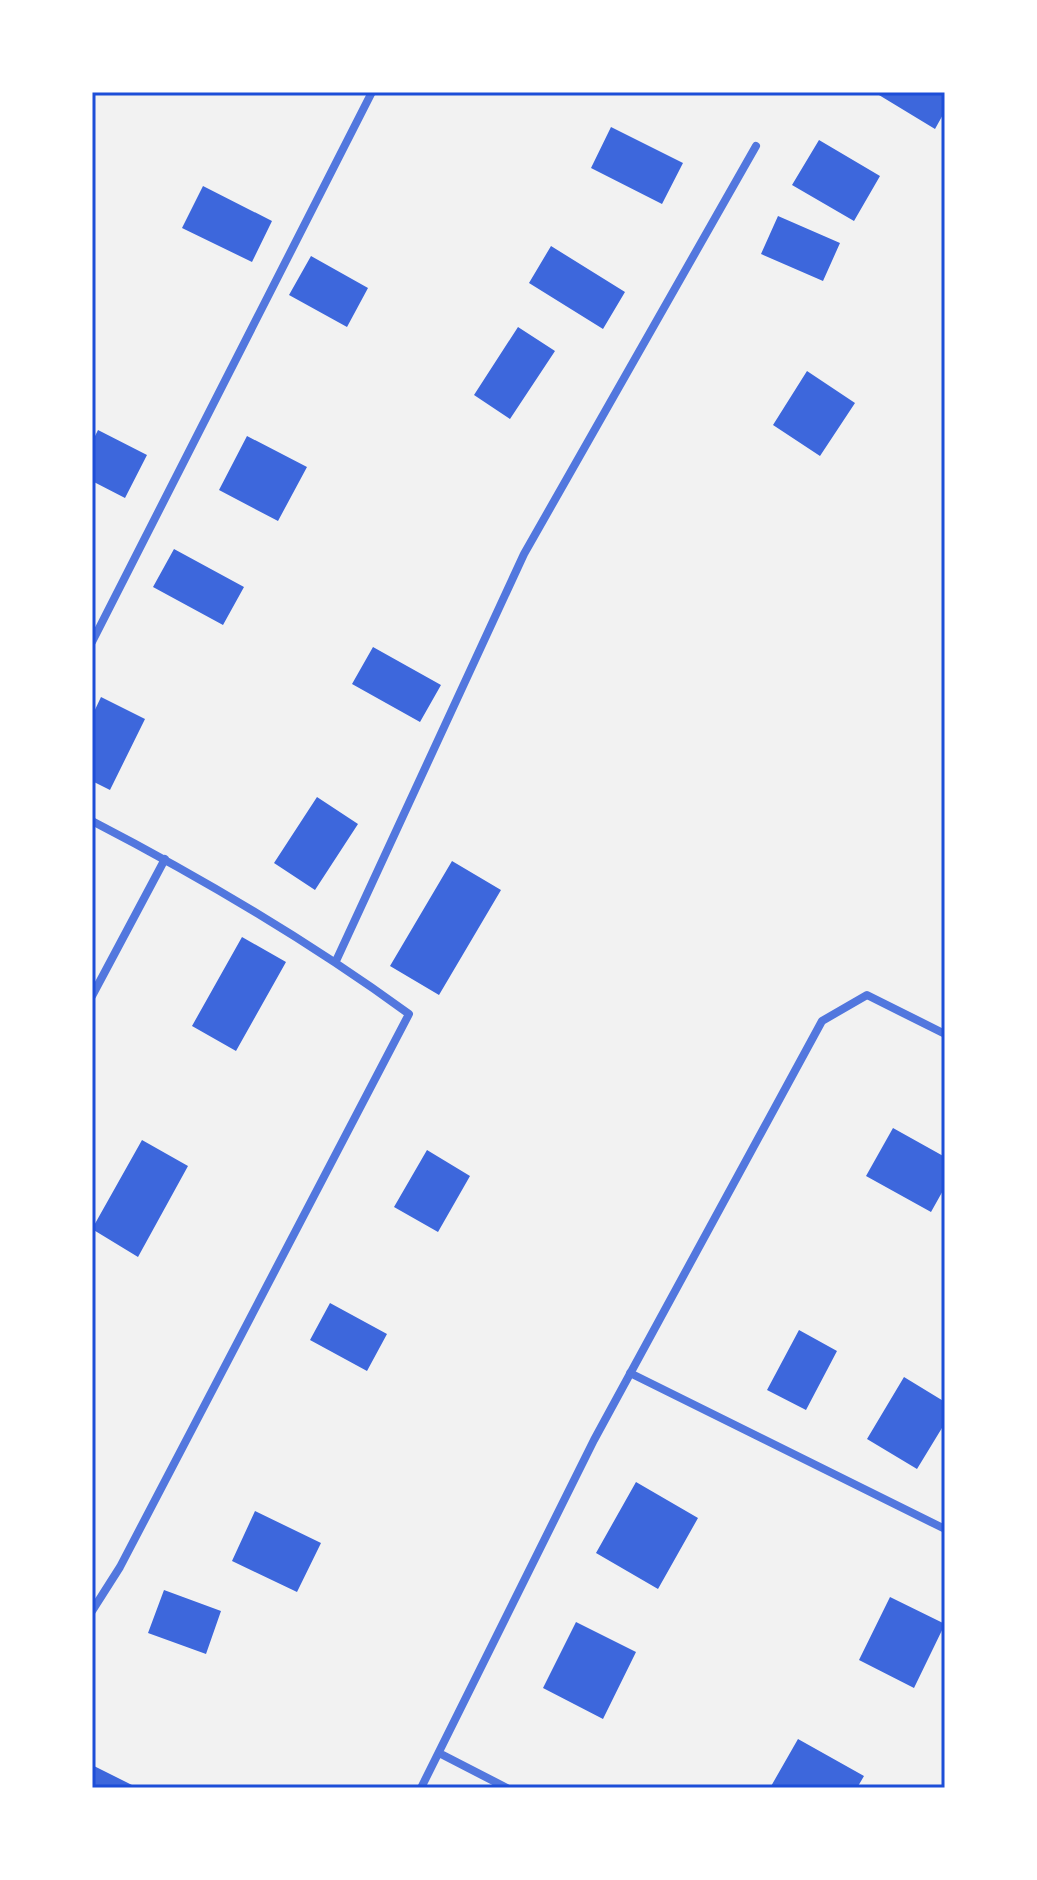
<svg xmlns="http://www.w3.org/2000/svg" width="1037" height="1880" viewBox="0 0 1037 1880" font-family="Montserrat,sans-serif">
<style>
.building{fill:#3d67dc}
.lines{fill:none;stroke-linecap:round;stroke-linejoin:round}
.minor{stroke:#5277de;stroke-width:8}
.neatline{fill:none;stroke:#1d4ed8;stroke-width:3}
</style>
<rect width="100%" height="100%" fill="#f2f2f2"/>
<path class="building" d="M874 92H945V111L935 129Z
M611 127 683 163 662 204 591 168Z
M819 140 880 176 854 221 792 185Z
M203 186 272 221 252 262 182 228Z
M778 216 840 243 823 281 761 254Z
M551 246 625 292 603 329 529 283Z
M311 256 368 288 347 327 289 295Z
M518 327 555 351 510 419 474 395Z
M807 371 855 403 820 456 773 425Z
M98 430 147 455 125 498 92 481V442Z
M247 436 307 467 278 521 219 490Z
M174 549 244 587 223 625 153 587Z
M373 647 441 685 420 722 352 684Z
M101 697 145 719 110 790 92 781V716Z
M317 797 358 824 315 890 274 863Z
M452 861 501 890 439 995 390 966Z
M242 937 286 962 236 1051 192 1026Z
M893 1128 945 1157V1187L931 1212 866 1176Z
M142 1140 188 1166 138 1257 92 1229Z
M427 1150 470 1176 438 1232 394 1207Z
M330 1303 387 1334 367 1371 310 1340Z
M799 1330 837 1351 806 1410 767 1390Z
M904 1377 945 1402V1423L917 1469 867 1439Z
M636 1482 698 1518 658 1589 596 1553Z
M255 1511 321 1543 297 1592 232 1561Z
M164 1590 221 1611 206 1654 148 1633Z
M890 1597 945 1624 914 1688 859 1660Z
M576 1622 636 1652 603 1719 543 1688Z
M798 1739 864 1776 857 1788H770Z
M92 1765 138 1788H92Z"/>
<g class="lines">
<path class="minor" d="M92 642 372 92
M92 821C202 878 309 941 409 1014L120 1567 92 1611
M336 961 524 554 756 146
M92 996 165 859
M630 1373 945 1529
M439 1753 507 1788
M421 1788 594 1440 822 1021 867 995 945 1034"/>
</g>
<rect width="1037" height="1880" fill="none" stroke="#ffffff" stroke-width="188"/>
<rect x="94" y="94" width="849" height="1692" class="neatline"/>
</svg>
